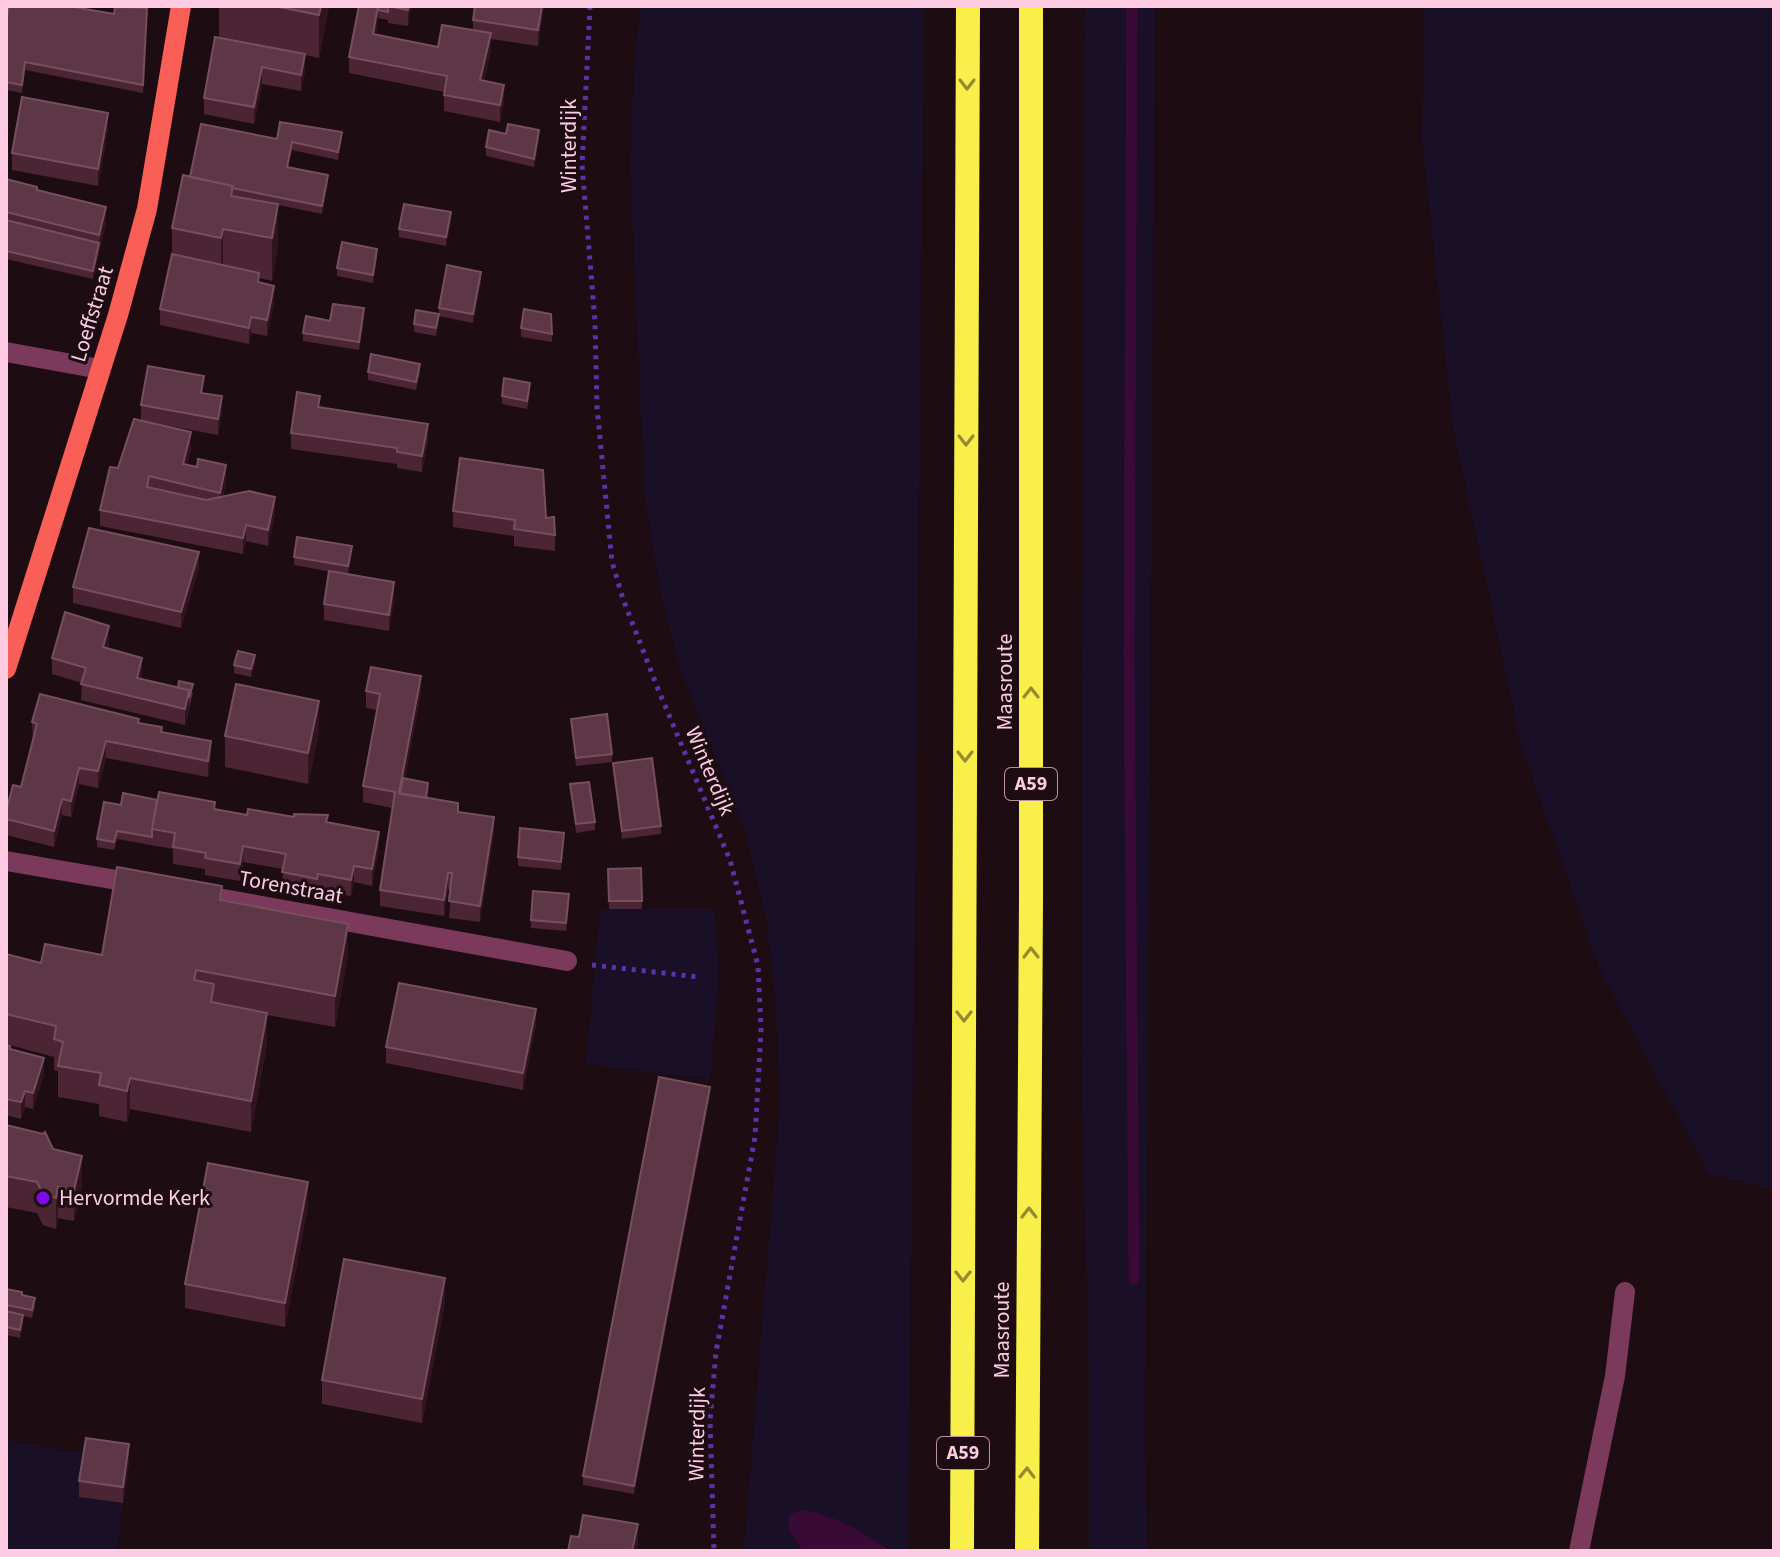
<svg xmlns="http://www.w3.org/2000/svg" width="1780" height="1557" viewBox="0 0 1780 1557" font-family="'Source Sans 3',sans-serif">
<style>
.green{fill:#191027}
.water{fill:#390a36}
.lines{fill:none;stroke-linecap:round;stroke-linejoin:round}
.stream{stroke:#390a36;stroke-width:11}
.path{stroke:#5e31ab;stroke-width:5;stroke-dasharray:4 6;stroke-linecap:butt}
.minor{stroke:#7b395c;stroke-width:20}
.major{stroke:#f95f56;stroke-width:20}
.highway{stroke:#f8ef4b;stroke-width:24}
.wall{fill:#4b2534}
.shaded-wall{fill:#31141f}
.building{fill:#5e3747;stroke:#774e5f;stroke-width:2}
.oneway{stroke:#958932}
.poi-dot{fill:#8009eb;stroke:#1d0d13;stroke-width:3}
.labels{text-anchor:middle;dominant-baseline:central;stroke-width:6;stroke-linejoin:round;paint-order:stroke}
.shield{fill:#1d0d13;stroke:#ba92a4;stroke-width:2}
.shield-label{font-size:20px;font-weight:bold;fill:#fdcbe2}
.street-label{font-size:22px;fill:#fdcbe2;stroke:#1d0d13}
.poi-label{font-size:22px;fill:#fdcbe2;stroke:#1d0d13;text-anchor:start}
</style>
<rect width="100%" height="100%" fill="#1d0d13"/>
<path class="green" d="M641 6H924L908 1551C882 1551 849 1525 823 1514L796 1544 802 1551H744L780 1104 776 1009 767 922 746 834 682 673 662 601 645 499 630 166 635 57Z
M1085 6H1155L1145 1433 1147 1551H1089V1373L1081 1052Z
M1424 6H1774V1189L1709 1174 1600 970 1521 744 1453 427 1422 138Z
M714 909 719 975 710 1080 586 1064 600 910Z
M6 1440 86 1454 79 1497 123 1503 117 1551H6Z"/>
<path class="water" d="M804 1510C837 1516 864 1533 891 1551H802L788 1528 790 1514Z"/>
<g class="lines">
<path class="stream" d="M1132 6 1129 655 1134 1279"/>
<path class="path" d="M590 6 582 165 595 322 597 407 612 562 623 599 658 689 730 860 758 966 761 1031 755 1137 716 1352 710 1421 714 1551
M592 965 698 977"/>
<path class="minor" d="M6 352 100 369
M6 861 140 884
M195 894 567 961
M1579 1551 1615 1376 1625 1292"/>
<path class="major" d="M6 669 118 315 147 209 181 6"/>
<path class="highway" d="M962 1551 968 6
M1027 1551 1031 898V6"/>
</g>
<path class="wall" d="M219 6H329L319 58 305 55V71L301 91 262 84 254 124 204 114V98L219 38Z
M357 6H411L408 26 388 23V20L378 18 376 35 438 47 473 30V20L544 6 538 46 491 39V50L484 81 504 101 500 122 444 111V92L349 73V57L357 14Z
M147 8 143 93 25 70 22 93 6 90V21L114 14Z
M108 129 98 186 12 170V153Z
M506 134 539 138 534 167 486 156V147Z
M277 139 342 140 338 160 292 150 288 167 328 183 322 214 278 205V247L272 281 259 278V282L274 302 267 336 251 333 249 344 160 325V309L172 254V228L190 177Z
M6 179 37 191 106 223 93 279 6 259Z
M451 221 446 246 399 237V229Z
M377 257 373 283 337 276V268Z
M481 280 473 323 439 316 436 336 414 332V324L439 314V308Z
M551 314 552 342 521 337V328Z
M364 317 359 350 303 341V333L330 321Z
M368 372H420L416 390 368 380Z
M530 392 527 409 502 404V396Z
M203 393 222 413 218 435 144 421 191 448 187 465 226 482 223 497 275 513 268 546 246 541 243 554 100 526V510L141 421V405Z
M320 407 428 441 422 472 397 468V464L291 449V433Z
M453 511 546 518 555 535V551L514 546V536L453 527Z
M352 555 348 575 294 565V557Z
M199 568 181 628 73 603V587Z
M394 599 389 631 324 620V604Z
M109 642 108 648 142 674 141 679 193 693 185 725 81 700 82 683 52 674V658Z
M255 664 251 677 234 673V665Z
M366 691 421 692 405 778 428 791 427 798 458 812 494 833 480 922 449 918 451 889H448L444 916 380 906V890L392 808 363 802V786L377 710 366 708Z
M571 719 612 754V762L576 766Z
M32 722 139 723 162 732 211 758 208 777 106 758 98 788 79 784 71 817 62 815 54 847 6 835V812L21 787 33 739Z
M319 732 308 784 225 767V736Z
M613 763 661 826V834L622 839Z
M570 784 595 822V830L576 833Z
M121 805 215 809 247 815 328 823 379 848 372 886 354 882 351 896 318 890 317 895 282 888 283 869 243 862 240 881 205 875V869L173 864V849L117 839 114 850 97 847V839Z
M564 841 561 870 518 866V857Z
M641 868 642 909H609L608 869Z
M222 901 348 955 335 1027 267 1015V1044L251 1132 130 1109 127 1122 99 1116V1104L58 1097V1071L54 1070V1057L6 1044V954L41 963 102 955Z
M569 902 566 931 531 928V920Z
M536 1025 523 1090 386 1063V1047Z
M6 1045 44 1074 33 1109 25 1107 21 1119 6 1115Z
M710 1096 634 1494 583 1485V1476Z
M6 1125 53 1149 82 1187 74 1221 58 1218 56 1229 43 1225 37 1213 6 1207Z
M308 1206 285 1327 185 1308V1284Z
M6 1289 22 1295 35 1306 32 1318 23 1316V1323L20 1338 7 1335 6 1342Z
M445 1302 422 1423 322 1404V1380Z
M129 1461 123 1503 79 1497V1481Z"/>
<path class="shaded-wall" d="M321 6H329L319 58V15Z
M378 6V22L373 51V34Z
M408 6H411L408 26Z
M542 6H544L538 46V30Z
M491 33V50L480 97V80Z
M305 54V71L301 91V75Z
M262 67V84L254 124V107Z
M504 85V101L500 122V105Z
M108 113V129L98 186V169Z
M539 130V138L534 167V159Z
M342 132V140L338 160V152Z
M328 175V183L322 214V206Z
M278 204V247L272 281V238Z
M106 207V223L93 279V271Z
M451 212V221L446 246V237Z
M223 229V272L221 281V238Z
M377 249V257L373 283V275Z
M481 272V280L473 323V314Z
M274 286V302L267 336V320Z
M251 317V333L249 344V328Z
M222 396V413L218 435V419Z
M428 424V441L422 472V456Z
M191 432V448L183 480V464Z
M226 465V482L220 509V493Z
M275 497V513L268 546V530Z
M246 525V541L243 554V538Z
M352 546V555L348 575V566Z
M199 552V568L181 628V612Z
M394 582V599L389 631V615Z
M109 626V642L103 663V647Z
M255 655V664L251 677V669Z
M142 658V674L137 694V678Z
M421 676V692L401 798 399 793Z
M189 690V707L185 725V709Z
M319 701V732L308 784V753Z
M106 741V758L98 788V771Z
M211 741V758L208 777V761Z
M79 768V784L71 817V801Z
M62 799V815L54 847V831Z
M494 817V833L480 922V906Z
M379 832V848L372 886V869Z
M243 846V862L240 881V864Z
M354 866V882L351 896V880Z
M448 873V889L444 916V900Z
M348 924V955L335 1027V996Z
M536 1009V1025L523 1090V1073Z
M267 1013V1044L251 1132V1101Z
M44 1058V1074L33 1109V1093Z
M130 1078V1109L127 1122V1091Z
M710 1087V1096L634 1494V1486Z
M25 1091V1107L21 1119V1102Z
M82 1156V1187L74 1221V1190Z
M308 1182V1206L285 1327V1303Z
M58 1187V1218L56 1229V1198Z
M445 1278V1302L422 1423V1399Z
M23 1315V1323L20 1338V1330Z
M129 1444V1461L123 1503V1487Z
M638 1524V1548L637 1551H632Z"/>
<path class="building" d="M9 6H68L114 14 115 7 147 8 143 85 25 62 22 85 6 82V21Z
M274 6H321L319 15Z
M359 6H378L373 34 438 47 442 25 491 33 480 80 504 85 500 105 444 95 447 76 349 57Z
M378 6H388V12L378 10Z
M388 6H408V10Z
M475 6H542L538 30 473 20Z
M215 37 305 54 301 75 262 67 254 107 204 98Z
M22 97 108 113 98 169 12 153Z
M280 122 342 132 338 152 292 142 287 167 328 175 322 206 232 188 233 186 190 177 201 124 277 139Z
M508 124 539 130 534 159 486 147 489 130 506 134Z
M183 175 233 186 231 196 278 204 272 238 223 229 221 238 172 228Z
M6 179 37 187V190L106 207 99 235 6 212Z
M404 204 451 212 446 237 399 229Z
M6 220 99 243 93 271 6 251Z
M342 242 377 249 373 275 337 268Z
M172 254 259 273 258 282 274 286 267 320 251 317 249 328 160 309Z
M447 265 481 272 473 314 439 308Z
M333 304 364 308 359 342 303 333 306 316 330 321Z
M524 309 551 314 552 334 521 328Z
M416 310 439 314 436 328 414 324Z
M371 354 420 364 416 382 368 372Z
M148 366 204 376 201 393 222 396 218 419 141 405Z
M504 378 530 383 527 401 502 396Z
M297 392 320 396 318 407 428 424 422 456 397 452V448L291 433Z
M134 419 191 432 183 464 197 467 198 459 226 465 220 493 149 476 147 487 206 500 249 491 275 497 268 530 246 525 243 538 100 510 110 467 118 468Z
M460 458 543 470 546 518 554 517 555 535 514 529 515 520 453 511Z
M89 528 199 552 181 612 73 587Z
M297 537 352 546 348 566 294 557Z
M329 571 394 582 389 615 324 604Z
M65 612 109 626 103 647 142 658 137 678 189 690 185 709 81 684 86 668 52 658Z
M238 651 255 655 251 669 234 665Z
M371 667 421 676 399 793 458 803V812L494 817 480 906 449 901 452 873H448L444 900 380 890 395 792 363 786 380 694 366 691Z
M179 681 193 684 189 698V690L178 688Z
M236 684 319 701 308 753 225 736Z
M40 694 139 719 138 723 162 727 161 732 211 741 208 761 106 741 98 771 79 768 71 801 62 799 54 831 6 819V812L13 785 21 787 37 724 32 722Z
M607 714 612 754 576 758 571 719Z
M652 758 661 826 622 831 613 763Z
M403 778 428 783 426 798 400 794Z
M589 782 595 822 576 824 570 784Z
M159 792 215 802 214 809 247 815 248 809 294 817V814L328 815 326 822 379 832 372 869 354 866 351 880 318 874 317 879 282 872 286 854 243 846 240 864 205 858 206 853 173 847 175 833 152 829Z
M123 793 157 800 152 829V837L117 831 114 842 97 839 104 802 121 805Z
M520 828 564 833 561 862 518 857Z
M117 867 222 886 220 900 348 924 335 996 196 970 194 980 214 984 211 1002 267 1013 251 1101 130 1078 127 1091 99 1085 101 1073 58 1066 63 1042 54 1039 56 1026 6 1014V954L41 963 45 944 102 955Z
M641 868 642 901H609L608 869Z
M533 891 569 894 566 923 531 920Z
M399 983 536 1009 523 1073 386 1047Z
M6 1045 10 1046V1049L44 1058 33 1093 25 1091 21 1102 6 1099Z
M659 1077 710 1087 634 1486 583 1476Z
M6 1125 43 1134 45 1132 53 1149 82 1156 74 1190 58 1187 56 1198 43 1194 37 1182 6 1176Z
M208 1163 308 1182 285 1303 185 1284Z
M344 1259 445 1278 422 1399 322 1380Z
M6 1289 22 1292V1295L35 1298 32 1310 6 1305Z
M6 1311 23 1315 20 1330 7 1327 6 1334Z
M86 1438 129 1444 123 1487 79 1481Z
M583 1515 638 1524 632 1551H568L571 1536 579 1537Z"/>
<defs><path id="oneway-chevron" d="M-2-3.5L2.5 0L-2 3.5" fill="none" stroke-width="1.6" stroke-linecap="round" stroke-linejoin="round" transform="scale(2)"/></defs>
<g class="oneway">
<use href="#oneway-chevron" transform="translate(967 84) rotate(90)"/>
<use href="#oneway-chevron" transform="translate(966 440) rotate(90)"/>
<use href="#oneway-chevron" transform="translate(1031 693) rotate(-90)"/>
<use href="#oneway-chevron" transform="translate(965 756) rotate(90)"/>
<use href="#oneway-chevron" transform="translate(1031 953) rotate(-90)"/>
<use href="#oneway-chevron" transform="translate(964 1016) rotate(90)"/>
<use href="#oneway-chevron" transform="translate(1029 1213) rotate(-90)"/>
<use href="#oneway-chevron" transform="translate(963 1276) rotate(90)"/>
<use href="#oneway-chevron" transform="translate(1027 1473) rotate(-89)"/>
</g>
<circle class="poi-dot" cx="43" cy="1198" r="8"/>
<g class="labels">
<g class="shield">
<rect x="1005" y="768" width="52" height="32" rx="6"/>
<rect x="937" y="1437" width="52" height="32" rx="6"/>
</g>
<g class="shield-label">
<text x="1031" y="784">A59</text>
<text x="963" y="1453">A59</text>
</g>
<g class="street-label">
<text transform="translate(569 146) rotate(-90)">Winterdijk</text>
<text transform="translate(92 314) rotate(-73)">Loeffstraat</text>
<text transform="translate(1005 682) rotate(-90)">Maasroute</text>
<text transform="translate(710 771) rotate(67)">Winterdijk</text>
<text transform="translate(291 887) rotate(10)">Torenstraat</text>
<text transform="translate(1002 1330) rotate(-90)">Maasroute</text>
<text transform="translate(697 1434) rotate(-89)">Winterdijk</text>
</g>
<g class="poi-label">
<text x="59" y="1198">Hervormde Kerk</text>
</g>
</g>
<rect width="1780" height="1557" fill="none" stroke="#fdcbe2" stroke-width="16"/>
</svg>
